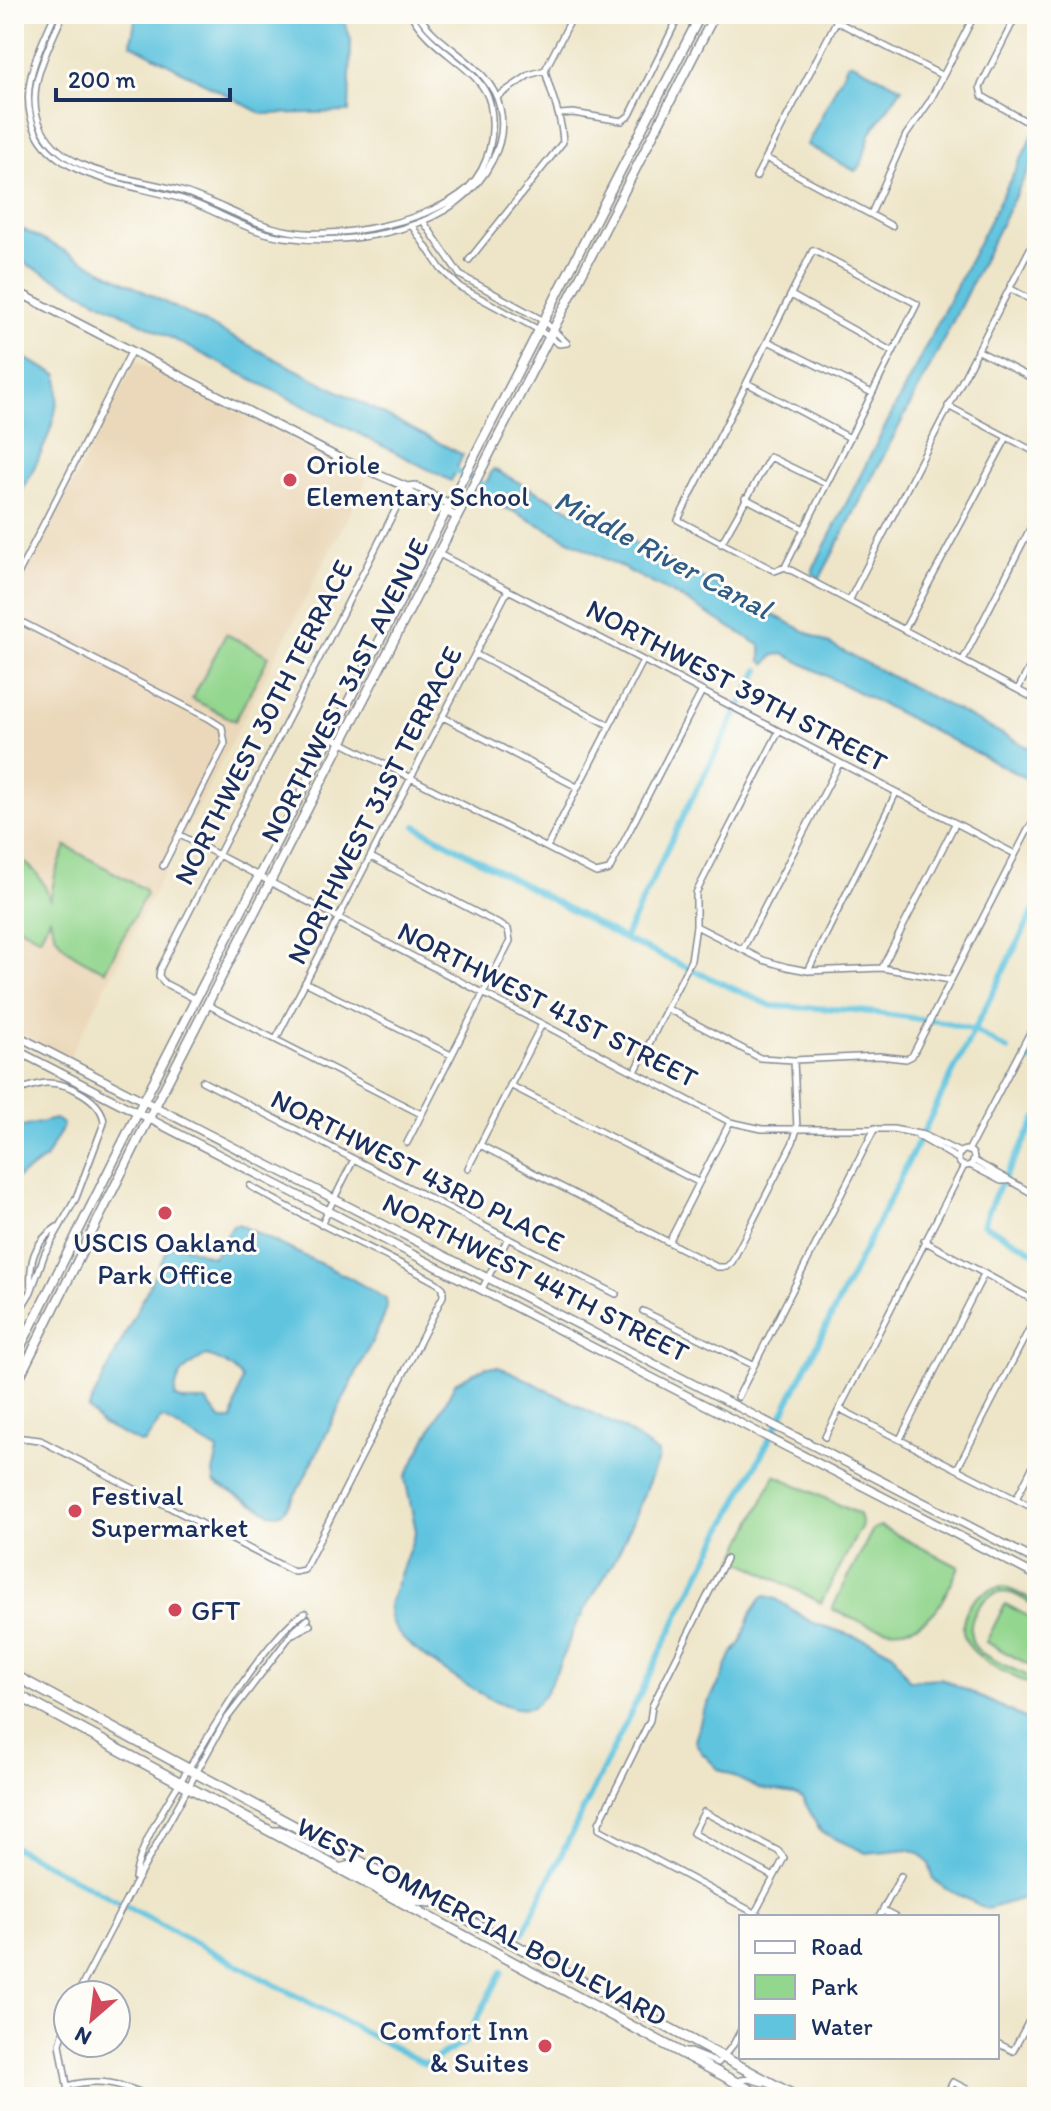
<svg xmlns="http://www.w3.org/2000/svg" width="1051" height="2111" viewBox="0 0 1051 2111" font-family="Itim,sans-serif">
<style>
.built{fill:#ebd8ba}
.green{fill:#93d68e;stroke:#578276;stroke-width:2}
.water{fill:#61c4df;stroke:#3e7a9e;stroke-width:2;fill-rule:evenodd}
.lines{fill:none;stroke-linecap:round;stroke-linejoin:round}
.canal{stroke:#61c4df;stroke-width:6}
.street-casing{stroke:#848a93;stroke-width:8}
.secondary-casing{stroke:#848a93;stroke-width:10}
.primary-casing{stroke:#848a93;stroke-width:11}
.highway-casing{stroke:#848a93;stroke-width:12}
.street{stroke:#fff;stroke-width:5}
.secondary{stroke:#fff;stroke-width:7}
.primary{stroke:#fff;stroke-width:8}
.highway{stroke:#fff;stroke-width:9}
.poi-dot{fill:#d1495b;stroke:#fdfcf7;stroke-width:3}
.labels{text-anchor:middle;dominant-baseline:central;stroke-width:6;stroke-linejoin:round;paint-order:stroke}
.poi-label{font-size:28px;fill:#1b2f5e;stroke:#fdfcf7;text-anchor:start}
.street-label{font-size:28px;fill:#1b2f5e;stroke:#fdfcf7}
.water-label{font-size:30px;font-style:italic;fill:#305c85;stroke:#fdfcf7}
</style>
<rect width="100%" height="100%" fill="#fdfcf7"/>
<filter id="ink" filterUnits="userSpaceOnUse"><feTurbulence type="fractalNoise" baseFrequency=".0125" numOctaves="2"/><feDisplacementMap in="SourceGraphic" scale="16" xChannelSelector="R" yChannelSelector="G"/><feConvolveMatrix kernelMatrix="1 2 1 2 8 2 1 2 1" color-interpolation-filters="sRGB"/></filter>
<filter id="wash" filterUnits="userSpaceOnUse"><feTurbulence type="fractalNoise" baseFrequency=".006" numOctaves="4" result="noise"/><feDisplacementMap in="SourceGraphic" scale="32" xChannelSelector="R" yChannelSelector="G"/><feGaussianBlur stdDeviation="1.8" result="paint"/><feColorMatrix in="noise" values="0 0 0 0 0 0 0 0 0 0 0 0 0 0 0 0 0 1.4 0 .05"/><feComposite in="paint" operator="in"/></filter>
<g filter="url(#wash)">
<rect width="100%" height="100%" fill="#eee5c8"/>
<path class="built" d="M136 361 367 479 69 1058 14 1030V596Z"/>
<path class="green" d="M226 634 269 656 235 721 192 699Z
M66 846 144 889 146 894 105 971C79 958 55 949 50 918L40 938 14 924 15 857C35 867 44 880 50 901L55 875Z
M775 1475 859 1514 862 1525 821 1603 735 1558Z
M880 1526 959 1567C952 1581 945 1598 935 1611 905 1645 864 1625 832 1609L873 1529Z
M1005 1587 1037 1602V1608C1029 1603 1019 1595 1010 1593 982 1586 959 1628 977 1649 985 1658 1024 1674 1037 1680V1688C1007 1672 944 1653 968 1608 976 1594 990 1588 1005 1587Z
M1005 1604 1037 1621V1669L986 1642Z"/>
<path class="water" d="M136 14H342L351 40 349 112 262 114 131 44Z
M848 63H853L902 88 870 134 861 166 855 171 807 145Z
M1037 127V152L932 363 820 578 813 574V569Z
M14 225 463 455 451 481 14 258Z
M14 353 58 375C62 422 35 466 14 506Z
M493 469 1037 752V784L784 654 774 655 766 664 761 661V646L685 600 511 510 495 505 480 495Z
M55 1119 63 1124 62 1129 45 1159 14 1180V1129Z
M238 1224 350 1278 386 1299 387 1307 383 1319 301 1485 284 1511 278 1514 270 1513 215 1483 213 1473 218 1451 164 1419H161L145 1442 140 1443 101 1424 88 1409 168 1248 177 1244 213 1257 233 1225ZM204 1356C216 1357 236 1368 242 1379L232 1420H221L206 1401H183L175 1397C175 1375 186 1367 204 1356Z
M486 1367H498L512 1372 624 1429 658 1453V1460C643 1494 631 1529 614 1561 602 1583 587 1603 576 1625 567 1642 548 1705 529 1708 506 1713 459 1681 441 1668 420 1653 386 1634 389 1605L416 1531 405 1478 456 1382Z
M766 1596 776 1599 811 1622 872 1642 893 1653 909 1680 941 1678 1037 1724V1894L987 1909 944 1888 934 1880 929 1864 921 1854 909 1849 866 1853 821 1832 803 1799 794 1794 757 1788 718 1769 701 1752 695 1741 703 1712 722 1678 731 1655 741 1643 751 1614 761 1598Z"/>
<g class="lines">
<path class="canal" d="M452 469 492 489
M759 670 685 812 624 939 772 1006 854 1010 943 1022 973 1030 1008 1050
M416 826 624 939
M1031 1060 1037 1063
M1037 1118 996 1193 983 1224 1037 1253
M14 1847 425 2064 464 2043 502 1972
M523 1933 684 1604 781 1417 1037 904"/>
</g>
</g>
<g filter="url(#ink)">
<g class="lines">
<g class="street-casing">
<path id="street" d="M55 14C38 53 16 92 37 134 61 180 136 185 182 199 217 210 246 232 284 237 354 247 458 230 492 161 501 144 504 126 500 108 491 64 439 50 418 14
M63 14C49 49 22 91 42 129 66 177 136 177 181 191 218 202 251 225 289 231 338 240 431 222 468 188 490 166 496 133 490 103 481 67 430 52 411 14
M1017 14 980 87 982 96 1029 123 1037 120
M836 21 943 76
M545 70 574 14
M560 114 573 113 622 121 630 115 680 14
M766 158 892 226
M756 177 840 14
M871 214 906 135 930 101 975 14
M412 226 441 269 460 287 539 330 559 344 567 343 544 321 460 275 423 221
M469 260 563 142C562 117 551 95 545 70L529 75 497 97
M1011 289 1037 303
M791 295 893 352
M768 341 872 393
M977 350 1037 381
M747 383 850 438
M948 406 1037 453
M745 498 804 529
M721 544 770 457 826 484
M439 554 1015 854
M785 567 917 304 813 250 678 520 775 571 785 567 1037 700
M14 582 131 352
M849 601 1037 235
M14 618 208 718 222 727 225 744 163 866
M904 630 1007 437
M475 654 609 725
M963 660 1037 515
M1018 689 1037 653
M443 717 577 787
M331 737 596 873 609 870 702 691
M180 835 730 1122 762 1129H893L924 1135 961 1153
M547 847 643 661
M371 857 508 929 510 941 407 1143
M696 926 763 960 787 967 808 971 882 968 950 980
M743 949 839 764
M882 968 955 824
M808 971 896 793
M305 982 451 1055
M195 999 164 983 159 976 160 969 407 487
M208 1005 421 1114
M668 1009 760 1058 794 1060 879 1056 906 1059 912 1056 1030 826
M276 1039 508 590
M635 1072 691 960 696 926V893L779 731
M202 1081 616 1294
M510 1085 698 1182
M14 1091C24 1089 35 1084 46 1083 68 1082 103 1100 104 1123L76 1198 45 1253 31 1292 14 1320
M918 1136 958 1159
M480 1145 717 1267H726L732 1262 793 1142 797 1129 794 1060
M958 1158a8 8 0 1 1 16 0a8 8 0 1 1-16 0Z
M968 1151 1037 1019
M973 1160 1037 1196
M970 1165 1001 1181H1006
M468 1168 542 1024
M321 1225 354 1159
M924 1241 1037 1302
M669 1242 730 1122
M482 1289 508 1238
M31 1290C29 1263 33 1242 57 1227
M643 1311 753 1365
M738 1397 875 1128
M840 1409 1037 1510
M14 1437 40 1440 294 1572 304 1570 443 1296V1288L437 1283C376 1249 311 1222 250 1186
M825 1437 964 1166
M900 1439 984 1274
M957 1469 1037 1314
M1016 1499 1037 1458
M726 1559 652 1706 650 1720 599 1823V1829L762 1917
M293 1634 310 1625
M273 1830H282L332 1855H345
M135 1878C140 1840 175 1791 195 1758 220 1717 239 1684 270 1646 281 1634 291 1620 305 1613
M883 1911 895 1917
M755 1913 784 1858 778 1851 704 1812 693 1833 774 1877
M879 1917 901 1876
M77 1995 135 1883 225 1721 294 1631 308 1619
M68 2016 60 2044 69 2097
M997 2043 1013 2051 1037 2006
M682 2052H690L718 2063 733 2045 741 2030
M67 2086C100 2077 121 2084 152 2097
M439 2097 440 2096
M730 2097 741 2080 749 2079 763 2083
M945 2097 953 2082 982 2097"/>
</g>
<g class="secondary-casing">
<path id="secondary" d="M14 290 339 458 407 487 411 493 457 517
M407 487 415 486 461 510
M14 1034 1037 1561
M14 1049 1037 1576"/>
</g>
<g class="primary-casing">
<path id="primary" d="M14 1360 138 1112 701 14
M14 1388 149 1118 715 14"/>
</g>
<g class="highway-casing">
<path id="highway" d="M14 1675 797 2097
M14 1693 763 2097
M338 1869 352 1866 416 1900 430 1902"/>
</g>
<use href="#street" class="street"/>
<use href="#secondary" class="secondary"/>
<use href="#primary" class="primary"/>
<use href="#highway" class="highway"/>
</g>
</g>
<g class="poi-dot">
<circle cx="290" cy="480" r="8"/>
<circle cx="165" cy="1213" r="8"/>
<circle cx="75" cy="1511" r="8"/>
<circle cx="175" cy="1610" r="8"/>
<circle cx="545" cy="2046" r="8"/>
</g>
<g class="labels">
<g class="poi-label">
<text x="306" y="464">Oriole<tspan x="306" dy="32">Elementary School</tspan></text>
<text x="165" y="1242" text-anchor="middle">USCIS Oakland<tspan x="165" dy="32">Park Office</tspan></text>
<text x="91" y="1495">Festival<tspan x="91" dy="32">Supermarket</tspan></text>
<text x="191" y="1610">GFT</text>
<text x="529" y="2030" text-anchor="end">Comfort Inn<tspan x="529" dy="32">&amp; Suites</tspan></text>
</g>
<g class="street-label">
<text transform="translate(737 685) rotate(28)">NORTHWEST 39TH STREET</text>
<text transform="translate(344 690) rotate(-63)">NORTHWEST 31ST AVENUE</text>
<text transform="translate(263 722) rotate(-63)">NORTHWEST 30TH TERRACE</text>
<text transform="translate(374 805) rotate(-63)">NORTHWEST 31ST TERRACE</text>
<text transform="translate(548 1004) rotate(27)">NORTHWEST 41ST STREET</text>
<text transform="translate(418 1170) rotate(27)">NORTHWEST 43RD PLACE</text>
<text transform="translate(536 1277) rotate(27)">NORTHWEST 44TH STREET</text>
<text transform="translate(482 1921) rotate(28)">WEST COMMERCIAL BOULEVARD</text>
</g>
<g class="water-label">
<text transform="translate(663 554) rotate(28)">Middle River Canal</text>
</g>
</g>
<rect width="1051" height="2111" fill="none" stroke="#fdfcf7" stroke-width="48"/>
<rect x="739" y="1915" width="260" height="144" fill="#fdfcf7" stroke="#a3aaba" stroke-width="2"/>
<rect x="755" y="1941" width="40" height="12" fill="#ffffff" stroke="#a3aaba" stroke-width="2"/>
<text x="811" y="1955" font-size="24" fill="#1b2f5e">Road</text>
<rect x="755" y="1975" width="40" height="24" fill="#93d68e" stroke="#a3aaba" stroke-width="2"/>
<text x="811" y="1995" font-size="24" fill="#1b2f5e">Park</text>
<rect x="755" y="2015" width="40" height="24" fill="#61c4df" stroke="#a3aaba" stroke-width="2"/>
<text x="811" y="2035" font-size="24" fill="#1b2f5e">Water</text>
<g transform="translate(92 2019) rotate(208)"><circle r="38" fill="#fdfcf7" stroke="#a3aaba" stroke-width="2"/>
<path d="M0-6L14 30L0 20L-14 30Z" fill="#d1495b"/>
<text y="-12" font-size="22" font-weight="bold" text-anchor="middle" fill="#1b2f5e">N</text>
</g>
<path d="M56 88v12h174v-12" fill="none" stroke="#1b2f5e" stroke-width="4"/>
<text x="68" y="88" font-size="24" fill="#1b2f5e" stroke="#fdfcf7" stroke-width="6" paint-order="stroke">200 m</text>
</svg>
